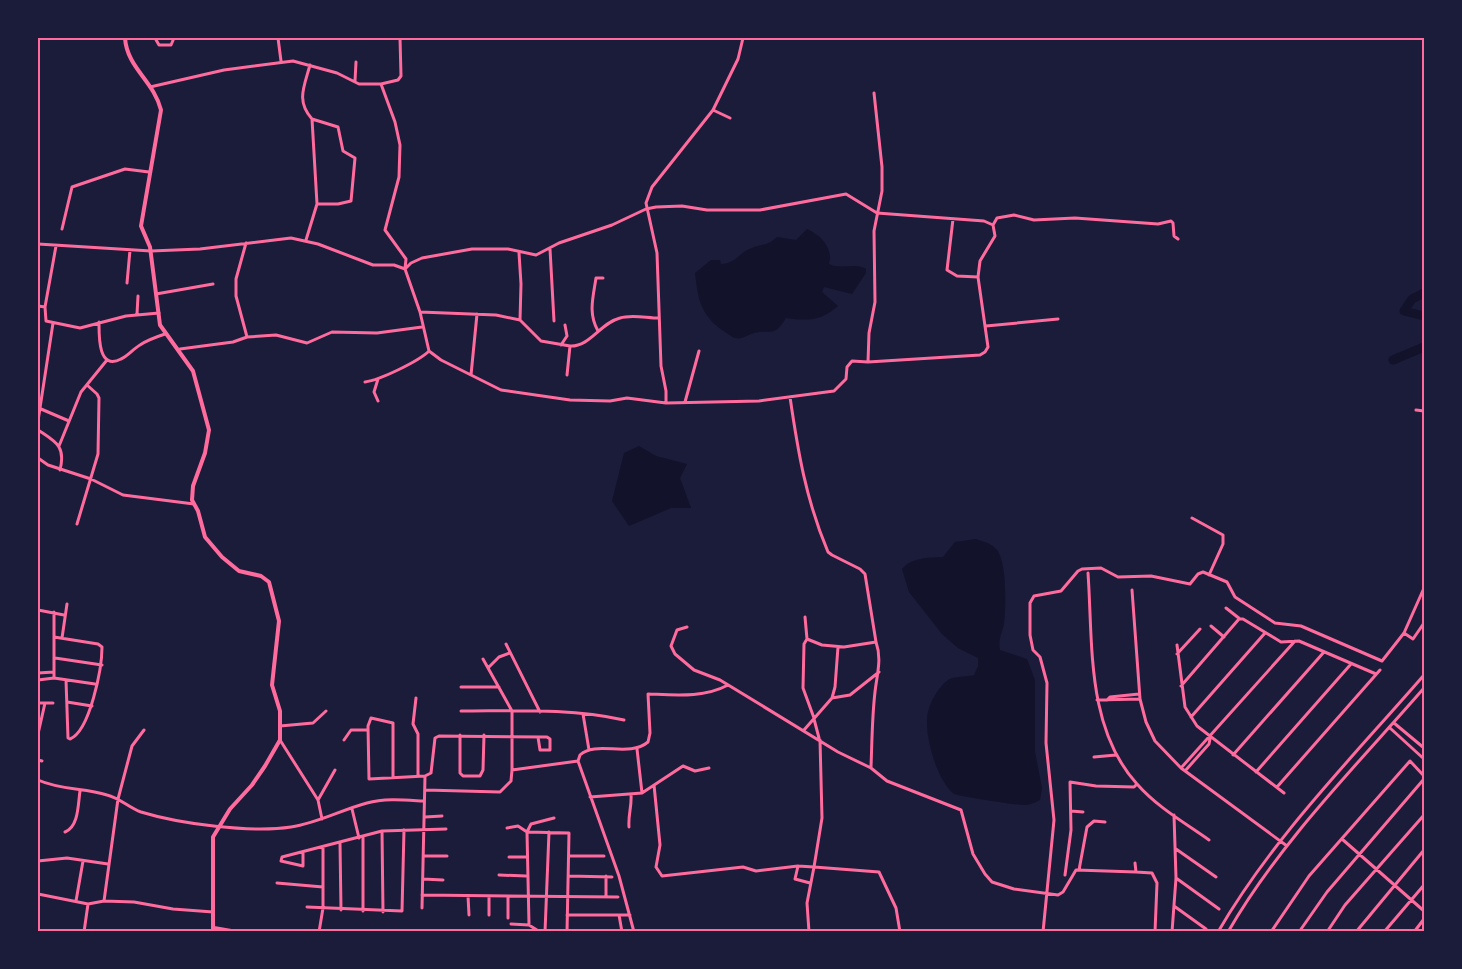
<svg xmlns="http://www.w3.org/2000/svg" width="1462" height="969" viewBox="0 0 1462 969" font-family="Raleway,sans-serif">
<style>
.water{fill:#12122b}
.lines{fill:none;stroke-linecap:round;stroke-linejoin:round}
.river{stroke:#12122b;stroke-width:9}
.minor{stroke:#ff6b9d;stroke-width:3}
.tertiary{stroke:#ff6b9d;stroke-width:4}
.neatline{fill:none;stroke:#ff6b9d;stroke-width:2}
</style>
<rect width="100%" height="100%" fill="#1b1b3a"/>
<path class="water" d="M807 229C821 235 834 249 829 264 840 270 856 262 866 269V273L852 294 824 287 822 292 838 306C821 321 808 321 786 318 774 338 771 329 754 333 747 335 742 340 735 338 731 337 726 332 722 330 700 314 698 298 695 273L711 260H720L721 264C736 264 739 252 752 248 763 243 766 247 777 237L796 240Z
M639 446 656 456 687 464 680 478 691 508H671L629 526 612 501 624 453Z
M976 539C983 542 992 543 997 550 1007 563 1006 607 1004 624 1002 634 998 639 1000 650L1027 659 1035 680V752L1042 788 1040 800C1036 802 1030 805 1026 805 1020 806 958 796 954 794 937 781 923 733 928 712 930 702 939 686 948 680 953 676 967 677 974 675L978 666V658L958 648 942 634 909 592 902 569C913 557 927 558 943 557L955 542Z"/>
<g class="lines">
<path class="river" d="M1424 293 1412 299 1404 311 1424 316
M1393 360 1424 347"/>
<path class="minor" d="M155 38 159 45H171L174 38
M278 38 281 61
M355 81 356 62
M381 84 398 80 401 76 400 38
M713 110 730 118
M312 119 338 127 343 151 355 158 351 201 338 204H317
M953 219 947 270 957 276 978 277
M993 225 997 218 1014 215 1034 220 1075 218 1158 224 1171 221 1173 223 1174 236 1178 239
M62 229 72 187 125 169 149 172
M306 240 317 204 312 119C296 101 304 87 310 65
M246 243 236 279V296L247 337
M38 244 151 251 200 249 291 238 318 244 373 265H394L405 269 411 263 422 258 472 249H508L536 255 559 243 612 225 646 209 656 207 682 206 707 210H760L846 194 877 213 984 221 993 225 995 236 980 261 978 277 988 347 985 352 980 355 868 362 852 361 847 367 846 379 834 391 759 401 666 403 627 398 610 401 570 400 501 390 441 360 429 351 420 312 405 269 406 259 385 230 399 177 400 145 395 122 381 84H359L337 73 293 61 224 70 150 87
M550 249 554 321
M519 253 521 284 520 320 541 341 570 346 567 375
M127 283 130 250
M156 294 213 284
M38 306 45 307 46 321 80 328 126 316 159 313
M45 307 56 246
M420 312 496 315 520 320
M137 314 138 296
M99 322C99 336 98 371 121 359 128 356 133 349 140 345 147 340 156 337 165 334
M986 326 1058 319
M598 331C588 313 593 298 596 278H603
M561 345 567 336 565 325
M570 346C590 347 600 323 620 318 631 314 647 318 659 318
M180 349 233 342 247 337 276 335 307 343 332 332 377 333 422 327
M868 362 869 333 875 302 874 231 882 191V167L874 93
M471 375 477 314
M365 382C380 380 419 361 429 351
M790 397C798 452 806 500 828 552L832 555 860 569 865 574 876 642 844 647 822 645 807 639 805 617
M378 401 374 392 378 379
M685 402 699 351
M666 403V391L661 366 657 253 646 203 652 187 713 110 738 59 743 38
M41 409 69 421
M1416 410 1424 411
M38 421 53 323
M38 430C56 442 66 446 60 470
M59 446 81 392 107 360
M38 458 48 465 91 479 123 495 194 504
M1192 518 1223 535V544L1209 575
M77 524 98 454 99 398 97 394 87 385
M1088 573C1093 644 1086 728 1137 784 1157 807 1185 823 1209 840
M1132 590 1140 699 1146 722 1155 741 1181 768 1287 846
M1226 608 1240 619H1243L1281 642 1299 641 1376 674
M38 610 64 615
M1211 626 1224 637
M687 627 677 630 671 646 675 654 694 670 720 680 838 752 871 768 887 781 961 810 973 854 985 874 992 882 1014 889 1058 895 1063 892 1076 870 1136 872
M1404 633 1413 639 1424 623
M54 637 98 644 102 647C102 668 90 731 70 739L68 738 66 680
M62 638 67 604
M807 639 804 644 803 688 814 718
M506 644 540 712
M1177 645 1185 707 1197 726 1284 793
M1177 654 1200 629
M55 658 102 665
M483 659 512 711V770
M488 668 499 657 510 653
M38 673 54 672
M54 678 95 684
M38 680 54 678V612
M1181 686 1239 619
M461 687H499
M416 698 413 724 418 734V776
M832 698 850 695 879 672
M1097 700 1140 699
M1107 700 1110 697 1139 694
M67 702 92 706
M38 703H53
M461 711C515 711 571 708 624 720
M583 714 589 750
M1191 717 1265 633
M814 719 819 738
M1394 723 1424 748
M280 726 313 723 326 711
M1390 728 1424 759
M804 730 832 698 835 687 838 647
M38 734 45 703
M460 735V773L463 776H480L483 770 484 735
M280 740 318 800 322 819
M344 740 351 730H368
M637 749 642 793 683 766 695 771 709 768
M1233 755 1324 652
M1094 757 1116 755
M38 760 42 761
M871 767C872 743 872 717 875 692 877 674 882 659 876 642
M1181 768 1295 641
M1185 771 1209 744 1210 739
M1256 772 1351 664
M393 777V723L371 718 368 726 369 779 425 776 431 773 435 738 439 736 547 737 550 739V750H540L538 737
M38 780C60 790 84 788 107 795 120 798 129 808 141 812 180 824 251 833 291 827 318 823 341 810 367 803 385 798 405 800 423 801
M654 785 660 845 656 867 662 876 743 867 756 871 798 866
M1277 787 1380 670
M425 790 500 792 511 781 512 770 578 761
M590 797 642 793
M318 800 335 770
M352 809 359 838
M1071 811 1083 812
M425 817 442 816
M554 818 531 824 527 832 569 833 567 932
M629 827C628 814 632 807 631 794
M507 828 518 826 527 832 529 925 540 932
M382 831 383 912
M65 832C79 827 78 803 80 791
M1342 839 1424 911
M340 843 341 910
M1176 849 1216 877
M303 852V866L281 861 282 857 382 831 446 829
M425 856H447
M569 856H604
M509 857H526
M38 861 67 858 108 864
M1135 863 1136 872 1152 873 1157 883 1155 932
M1079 870 1087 827 1094 821 1105 822
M499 875 526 876
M1065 875 1071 830 1070 782 1096 786 1134 787 1137 784
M569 876 612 877
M606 876V897
M1176 878 1219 909
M423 879 443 880
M277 883 323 887
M810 883 795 879 798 866 814 867 822 818 820 740
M38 894 88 904 104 901 134 902 173 909 213 912
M422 895 618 897
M468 896 469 915
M489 896V915
M508 896V918
M76 901 83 861
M104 901 118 799 132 746 144 730
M1174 906 1206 929
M307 907 402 911 404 830
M422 908 425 776
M363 911V837
M567 915H619L622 932
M619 915H630
M511 924 529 925
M84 932 88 904
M319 932 323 908V847
M545 932 549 832
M634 932 619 876 578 761 580 755C596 740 629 758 648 742L650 733 648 694C675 695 704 698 728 685
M809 932 807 903 814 867 879 872 896 908 900 932
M1043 932 1054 820 1046 743 1047 683 1040 657 1033 650 1030 635V603L1034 596 1061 591 1078 571 1082 569 1101 568 1118 577 1151 576 1190 584 1198 574 1203 572 1227 582 1235 597 1275 623 1301 626 1382 661 1404 633 1424 588
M1172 932 1176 878 1174 815
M1218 932C1273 837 1353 757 1424 675
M1228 932C1279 843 1357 765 1424 688
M1271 932 1309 876 1410 761 1424 776
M1299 932 1327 892 1424 779
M1327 932 1345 905 1424 815
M1356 932 1424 850
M1384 932 1424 885
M1414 932 1424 919"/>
<path class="tertiary" d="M125 38C127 68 154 81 161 110L141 226 150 247 160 325 193 371 209 430 205 453 193 486 192 500 198 511 205 537 222 557 239 571 261 576 269 582 279 621 272 685 280 711V740L265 766 252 785 230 809 213 837V932
M214 928 237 932"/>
</g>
<rect width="1462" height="969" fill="none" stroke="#1b1b3a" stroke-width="78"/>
<rect x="39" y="39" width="1384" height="891" class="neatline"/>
</svg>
